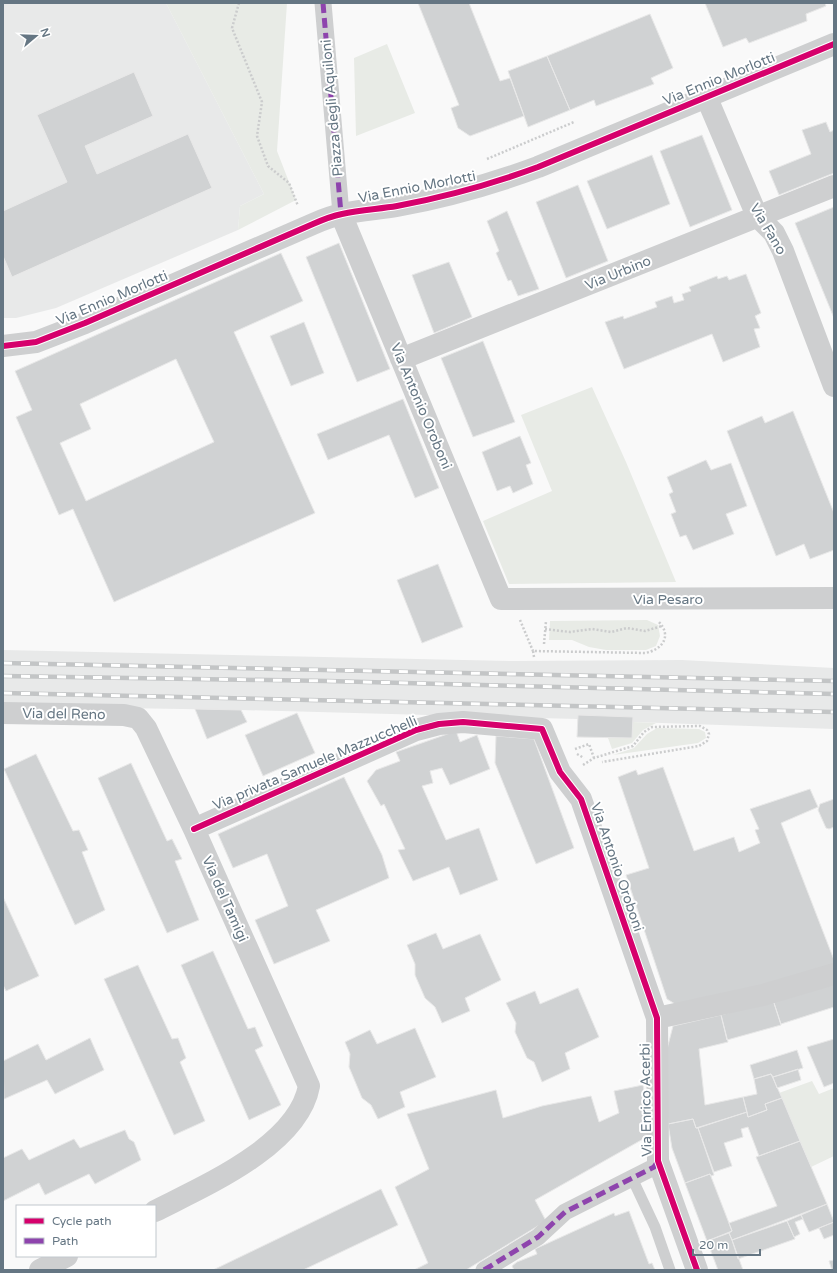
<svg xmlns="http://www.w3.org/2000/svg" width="837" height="1273" viewBox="0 0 837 1273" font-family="'Varela Round',sans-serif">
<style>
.built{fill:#e8e9e9}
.green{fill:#e8ebe6}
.building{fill:#d0d2d3;stroke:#e8e8e8;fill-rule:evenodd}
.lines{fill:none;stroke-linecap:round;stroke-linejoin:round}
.path{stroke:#cbcccd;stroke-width:2.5;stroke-dasharray:2 2;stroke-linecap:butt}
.service{stroke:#cecfd0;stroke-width:11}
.pedestrian{stroke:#cecfd0;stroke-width:17}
.minor{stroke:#cecfd0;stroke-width:22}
.rail-casing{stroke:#c3c5c6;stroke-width:4.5}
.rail{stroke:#fff;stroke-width:3;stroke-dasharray:9;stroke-linecap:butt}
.quiet{stroke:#8e44ad;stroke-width:5;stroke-dasharray:10 5;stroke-linecap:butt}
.cycleway-casing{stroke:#fff;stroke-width:8}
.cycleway{stroke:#d6006c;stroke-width:6}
.labels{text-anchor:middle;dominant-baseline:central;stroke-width:4;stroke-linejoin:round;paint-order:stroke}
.street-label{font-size:14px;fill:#657683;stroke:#fff}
</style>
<rect width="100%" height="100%" fill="#f9f9f9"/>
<path class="built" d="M3 3H166L264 194 240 206 238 230 56 308 16 318H3Z
M3 650 513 661 682 660 834 668V729L633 722V717L578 719 241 710 3 706Z"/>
<path class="green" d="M166 3H287L277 151 296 200 238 230 240 206 264 194Z
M387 44 415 113 356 136 354 58Z
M592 387 626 462 676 582 509 584 483 521 552 491 521 415Z
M647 620 658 625 660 636 656 646 646 650H606L589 647 572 640H549L550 621Z
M633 722 656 723 643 730 632 743 612 749 608 738 632 737Z
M657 728 699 729 705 732 706 738 698 743 613 755 634 748 647 734Z
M812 1081 819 1094 834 1088V1156L811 1167 779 1093Z"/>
<path class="building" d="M418 3H469L500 81 510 78 524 116 470 136 458 128 451 108 459 105Z
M705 3H825L826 6 806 14 807 21 749 43 746 38 723 47Z
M650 14 673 68 651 78 654 84 596 106 594 100 570 110 547 56Z
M547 56 570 110 528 127 508 71Z
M134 72 153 116 85 146 97 174 188 134 212 188 12 277 3 256V211L67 182 37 115Z
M826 122 830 132 834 130V173L779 195 769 171 811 154 802 130Z
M702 135 732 210 690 227 660 151Z
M652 155 670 204 607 229 587 181Z
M578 185 608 261 566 278 536 202Z
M834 207V318L795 223Z
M507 211 539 289 518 296 511 280 508 281 496 253 499 251 487 221Z
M339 243 390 369 357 382 306 257Z
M281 253 303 301 234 332 315 513 114 602 73 509 59 515 16 417 32 410 15 371ZM176 359 214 442 86 501 60 443 91 429 80 404Z
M449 262 472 317 434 333 412 275Z
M746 274 761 313 755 316 760 328 754 329 760 347 723 362 712 334 624 369 605 322 623 316 624 319 657 307 655 302 672 296 674 303 684 300 682 294 691 291 689 287 717 276 718 279 727 276 729 280Z
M304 322 324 373 291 386 270 336Z
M483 341 515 422 473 437 441 358Z
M403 399 439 488 415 498 389 435 328 460 317 434Z
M793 411 834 513V550L810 559 804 544 776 556 727 431 762 416 765 423Z
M520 436 531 463 526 465 533 484 513 493 510 486 497 491 482 452Z
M706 460 711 470 731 463 747 506 726 514 734 534 693 550 686 535 680 537 671 514 676 512 669 494 673 492 667 477Z
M438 564 463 627 422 643 397 580Z
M195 709 241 710 247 722 207 739Z
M297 713 315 753 263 776 245 735Z
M578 715 633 717 632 738 577 737Z
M456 731 460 742 477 735 490 769 450 785 442 768 430 771 433 783 422 786 446 840 479 828 498 880 460 895 449 867 413 881 398 850 405 849 384 804 381 806 367 781 376 770 400 761 396 752Z
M496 736 534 739 574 848 536 864 495 763Z
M36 754 73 831 79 830 88 850 82 852 105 910 75 925 4 769Z
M131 763 167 841 172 839 182 859 175 861 199 920 167 933 98 778Z
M663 767 694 851 734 837 739 852 760 843 755 830 759 829 750 809 810 789 818 807 781 823 834 960V966L683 1009 667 999 626 875 649 868 618 777 636 770 638 775Z
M344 777 382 855 389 878 316 910 330 941 274 964 255 920 288 906 267 854 233 868 218 834Z
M834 799V827L829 829 826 828 818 810 820 804Z
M3 897 39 976 6 991 3 985Z
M436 933 443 949 480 934 501 980 465 998 470 1011 442 1023 435 1007 425 998 415 975V964L407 945Z
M213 951 248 1029 255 1027 263 1046 255 1050 281 1105 249 1120 181 965Z
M138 965 172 1039 178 1038 186 1058 180 1062 205 1121 174 1135 104 979Z
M834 982V1007L781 1024 773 1000Z
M578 988 599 1037 565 1053 570 1069 542 1082 534 1062 527 1058 515 1032 516 1023 506 1003 535 991 540 1004Z
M773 1000 781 1025 727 1040 721 1015Z
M721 1015 728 1042 699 1049 705 1105 743 1097 747 1112 696 1128 693 1119 668 1124 664 1061 673 1026Z
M415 1028 436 1077 400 1092 405 1107 378 1119 371 1105 362 1098 349 1067 350 1054 345 1042 370 1030 377 1044Z
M90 1038 104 1070 55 1094 47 1080 4 1099 3 1061 38 1044 46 1060Z
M834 1039V1083L824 1087 807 1047Z
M797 1050 803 1068 773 1077 771 1074 754 1079 750 1065Z
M798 1069 801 1080 777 1088 773 1077Z
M771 1074 782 1098 765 1104 767 1110 748 1117 743 1097 757 1094 754 1079Z
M643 1085 652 1134 535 1200 546 1221 466 1270H414L428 1263 395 1187 429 1169 407 1114 496 1090 503 1118 542 1106 591 1096 599 1122 619 1113 614 1091Z
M782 1098 800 1141 759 1156 748 1127 741 1129 743 1137 724 1143 732 1166 714 1172 698 1128 747 1112 748 1117 767 1110 765 1104Z
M693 1119 696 1128H698L714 1175 711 1176 710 1174 685 1183 672 1148 668 1124Z
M125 1130 129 1139 134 1142 141 1160 95 1184 89 1174 45 1195 39 1183 3 1201V1158L22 1149 29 1160 74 1139 80 1148Z
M800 1141 827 1204 732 1240 729 1233 732 1231 729 1223 777 1206 756 1157Z
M710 1174 732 1231 707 1241 685 1183Z
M381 1189 398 1225 303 1270H213Z
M827 1204 834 1222 809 1232 801 1215Z
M629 1211 649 1264 652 1263 655 1270H514L512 1266 517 1262 537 1254 535 1249 614 1213 615 1216Z
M801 1215 803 1219 795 1222 800 1234 794 1237 787 1221Z
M787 1221 795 1239 738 1259 732 1240Z
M834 1222V1235L824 1239 819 1228Z
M729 1233 732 1240 743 1270H718L707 1241Z
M834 1260V1270H832L829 1261Z"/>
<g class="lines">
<path class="path" d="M239 3 232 28 262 102 257 136 268 166 289 183 298 206
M487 159 574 122
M520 620 533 651
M545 629 570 632 592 629 611 632 627 628 645 631 662 626
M544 644 546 621
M534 657 533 651 645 653C662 650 673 636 658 621
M575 749 589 744 594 758
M577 754 584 758
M583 765 594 758 633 746 644 732 652 727 700 726 707 730 709 734 707 741 699 746 602 762"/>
<path class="service" d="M632 1178 655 1227 670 1270"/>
<path class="pedestrian" d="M323 3 341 214
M484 1270 538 1237 565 1212 654 1167 658 1161"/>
<path class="minor" d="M706 96 757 216 774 233 783 251 834 386
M341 214 501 599 834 598
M3 346 36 342 85 323 313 224C322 220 332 216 342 214 360 210 379 209 397 206 445 197 492 184 538 167L834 44
M401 359 834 186
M3 713 124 715 138 718 146 728 194 829 309 1086C298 1146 204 1186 155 1211
M194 829 416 730 439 724 463 722 542 729 560 772 581 799 657 1018 658 1161 697 1270
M657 1018 763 995 834 974
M40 1270 67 1256"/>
<g class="rail-casing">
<path id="rail" d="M3 663 834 681
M3 676 327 681 834 694
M3 693 834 712"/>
</g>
<use href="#rail" class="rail"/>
<path class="quiet" d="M323 3 341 214
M484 1270 538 1237 565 1212 654 1167 658 1161"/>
<g class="cycleway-casing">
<path id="cycleway" d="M3 346 36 342 85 323 313 224C322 220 332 216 342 214 360 210 379 209 397 206 445 197 492 184 538 167L834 44
M194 829 416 730 439 724 463 722 542 729 560 772 581 799 657 1018 658 1161 697 1270"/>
</g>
<use href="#cycleway" class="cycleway"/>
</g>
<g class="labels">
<g class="street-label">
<text transform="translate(719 79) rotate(-22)">Via Ennio Morlotti</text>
<text transform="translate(332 108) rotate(-95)">Piazza degli Aquiloni</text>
<text transform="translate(417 187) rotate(-11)">Via Ennio Morlotti</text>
<text transform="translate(768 229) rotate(59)">Via Fano</text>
<text transform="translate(618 273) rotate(-22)">Via Urbino</text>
<text transform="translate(112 298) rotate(-23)">Via Ennio Morlotti</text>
<text transform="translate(421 406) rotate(67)">Via Antonio Oroboni</text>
<text x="668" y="599">Via Pesaro</text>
<text transform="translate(64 714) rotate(1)">Via del Reno</text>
<text transform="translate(315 763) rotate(-23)">Via privata Samuele Mazzucchelli</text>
<text transform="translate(617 867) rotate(71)">Via Antonio Oroboni</text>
<text transform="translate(225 899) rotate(66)">Via del Tamigi</text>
<text transform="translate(646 1100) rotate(-91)">Via Enrico Acerbi</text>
</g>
</g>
<rect width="837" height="1273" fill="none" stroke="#657683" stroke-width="8"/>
<rect x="16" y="1205" width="140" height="52" fill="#ffffff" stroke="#c1c8cd"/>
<rect x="24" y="1218" width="20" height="6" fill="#d6006c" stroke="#c1c8cd"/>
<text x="52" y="1225" font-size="12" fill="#657683">Cycle path</text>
<rect x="24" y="1238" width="20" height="6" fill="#8e44ad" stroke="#c1c8cd"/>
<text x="52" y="1245" font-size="12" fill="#657683">Path</text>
<g transform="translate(36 36) rotate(71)" stroke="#ffffff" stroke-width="3" paint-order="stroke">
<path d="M0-3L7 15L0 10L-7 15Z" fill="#657683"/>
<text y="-6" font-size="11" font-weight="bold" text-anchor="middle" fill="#657683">N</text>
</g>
<path d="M693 1249v6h67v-6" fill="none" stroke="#657683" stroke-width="2"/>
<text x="699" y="1249" font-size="12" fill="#657683" stroke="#ffffff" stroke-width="3" paint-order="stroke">20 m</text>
</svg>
